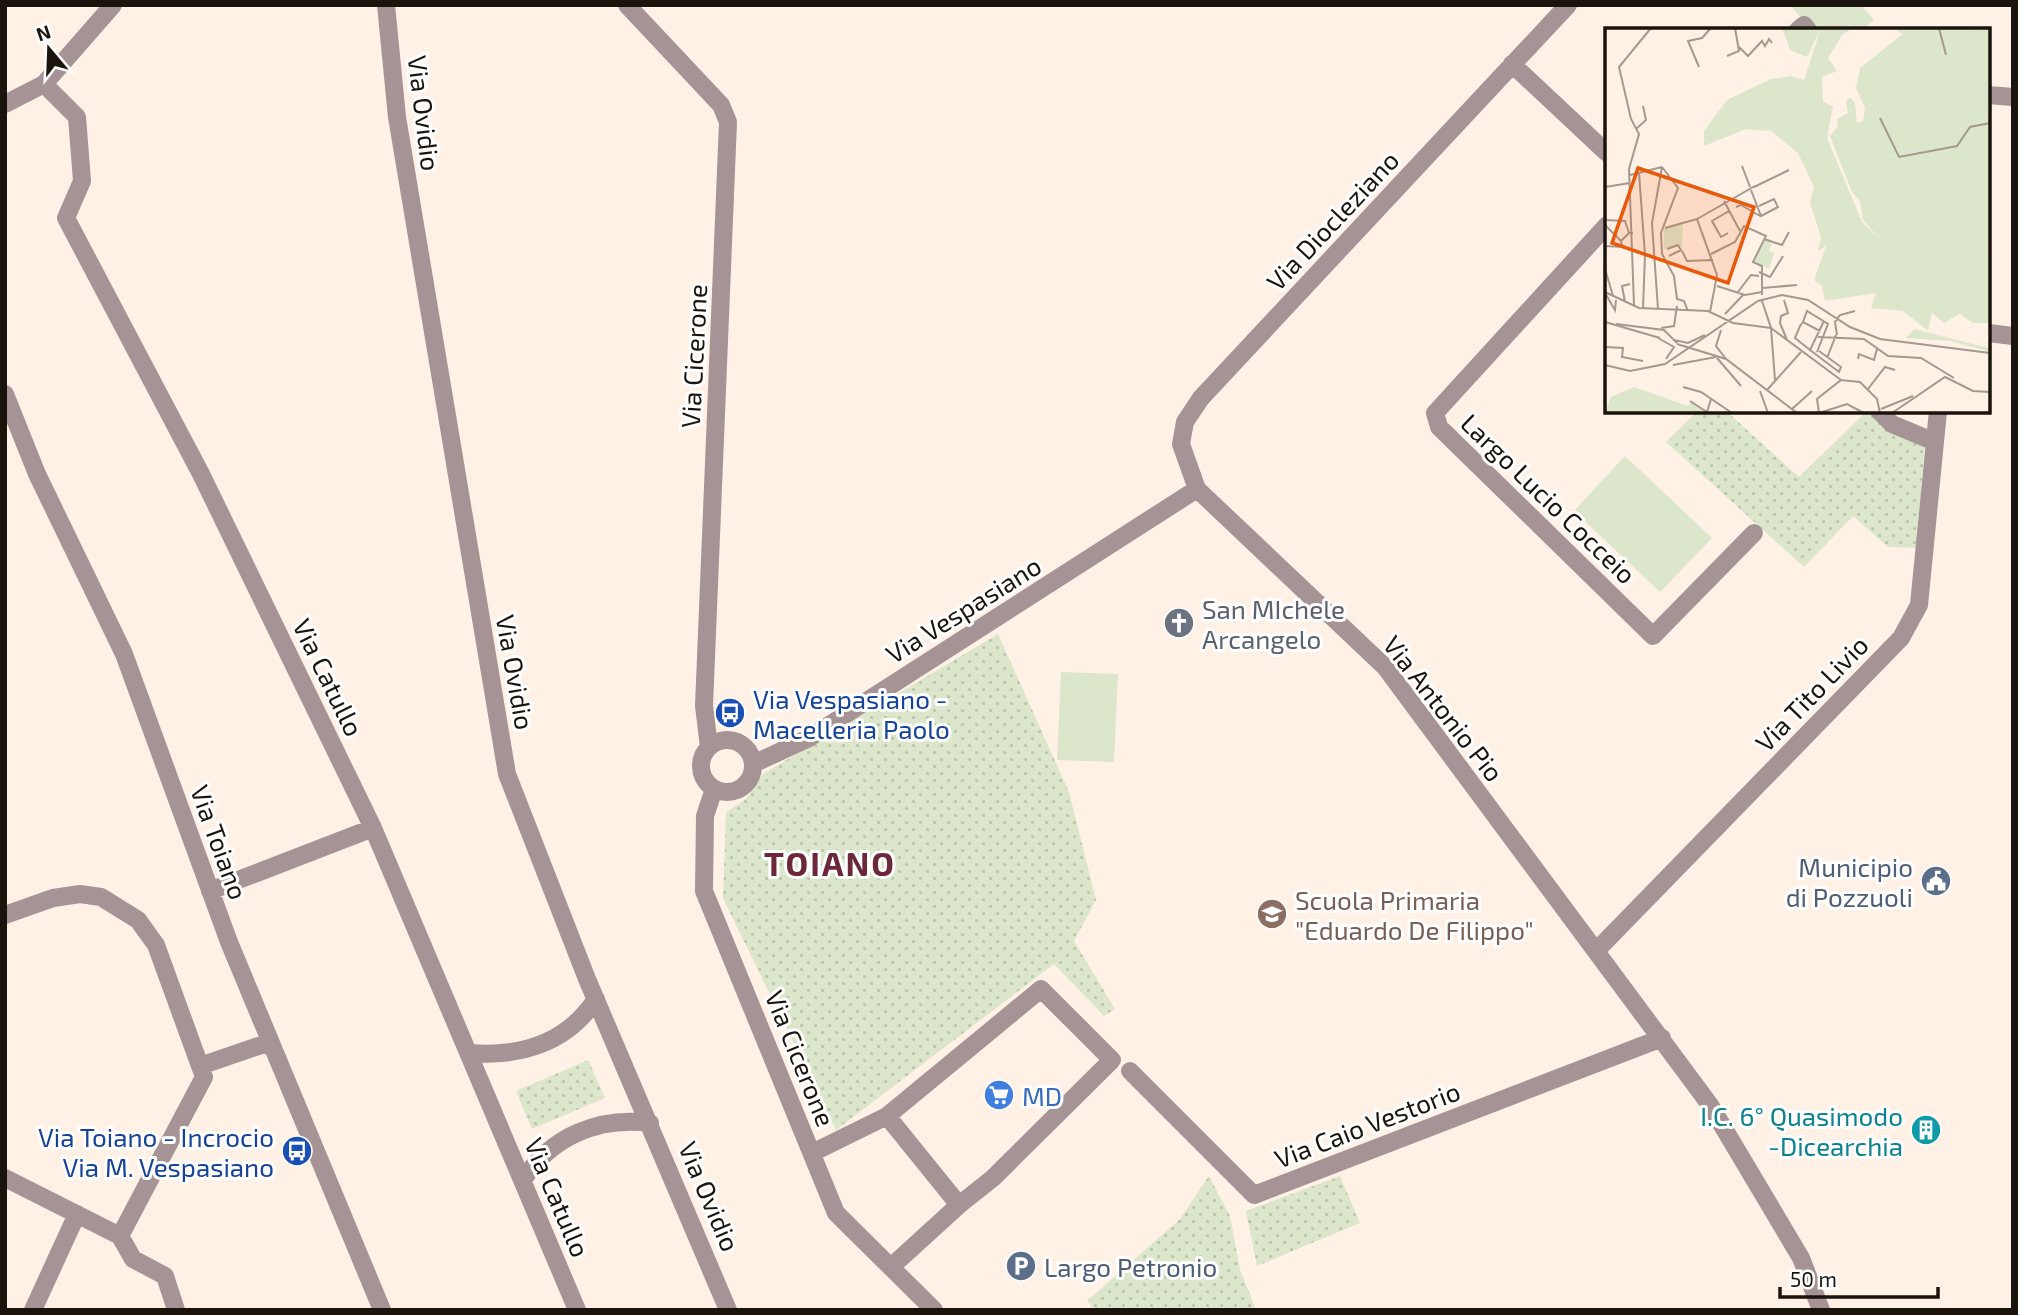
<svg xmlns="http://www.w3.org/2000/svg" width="2018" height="1315" viewBox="0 0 2018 1315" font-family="'Exo 2',sans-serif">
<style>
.grass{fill:url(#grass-dots)}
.pitch{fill:#dbe6cb}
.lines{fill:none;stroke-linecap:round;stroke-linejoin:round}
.street{stroke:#a59396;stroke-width:18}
.labels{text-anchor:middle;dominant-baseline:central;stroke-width:6;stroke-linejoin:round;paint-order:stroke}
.street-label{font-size:26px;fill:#1b140d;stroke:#fff}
.worship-label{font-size:26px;fill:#5b616d;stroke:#fff;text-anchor:start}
.transit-label{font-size:26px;fill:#164399;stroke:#fff;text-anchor:start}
.service-label{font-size:26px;fill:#4e5e75;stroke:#fff;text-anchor:end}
.education-label{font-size:26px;fill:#785e54;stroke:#fff;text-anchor:start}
.shop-label{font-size:26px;fill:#366cbe;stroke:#fff;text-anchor:start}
.culture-label{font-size:26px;fill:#0d838f;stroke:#fff;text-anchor:end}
.district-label{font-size:33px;font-weight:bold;letter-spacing:2px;fill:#6c2738;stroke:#fff}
.inset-road{fill:none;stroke:#a4998f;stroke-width:2}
.view{fill:#e8590c;fill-opacity:0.15;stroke:#e8590c;stroke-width:3.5}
.inset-edge{fill:none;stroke:#1b140d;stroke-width:3.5}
</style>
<defs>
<pattern id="grass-dots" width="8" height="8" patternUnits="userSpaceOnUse" patternTransform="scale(1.75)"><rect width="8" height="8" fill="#dbe6cb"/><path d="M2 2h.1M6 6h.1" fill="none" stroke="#bbc4ad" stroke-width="1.8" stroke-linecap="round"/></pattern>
</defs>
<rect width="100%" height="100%" fill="#fff1e5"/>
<path class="grass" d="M1698 411H1726L1799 477 1867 411H1870L1888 430 1925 445 1916 548 1888 547 1853 516 1804 567 1666 442Z
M998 634 1069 792 1096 900 1074 941 1115 1009 1104 1016 1054 964 836 1130 723 898 726 812 746 799 763 774Z
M588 1060 605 1098 532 1129 516 1091Z
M1209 1176 1230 1216 1240 1270 1256 1310H1095L1087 1301 1180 1219Z
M1340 1176 1360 1223 1257 1266 1246 1211Z"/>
<path class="pitch" d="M1790 5H1861L1874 20 1862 30H1812Z
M1625 456 1712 538 1660 592 1574 511Z
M1061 672 1118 674 1114 762 1057 760Z"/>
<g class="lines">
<path class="street" d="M386 5 397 117 507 774 587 979 728 1310
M627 5 721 105 728 122 704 706 709 747
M1568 5 1201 398 1185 422 1181 444 1197 489 1385 667 1710 1105 1801 1258 1821 1310
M1798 30 1804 25 1808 30
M1512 64 1607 153
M44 84 77 117 82 181 66 218 201 474 373 828 577 1310
M1988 95 2013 97
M5 104 44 84 113 5
M1607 225 1435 413 1439 427 1653 636 1754 533
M1988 333 2013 336
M5 394 37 474 124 654 229 942 382 1310
M1879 411 1892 424 1935 442
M701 766a26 26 0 1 1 52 0a26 26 0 1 1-52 0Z
M753 764 809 738 1197 489
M714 789 705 816 704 891 836 1213 934 1310
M210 891 373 828
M5 915 53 898 80 894 101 897 138 920 156 945 200 1066 270 1042
M1597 950 1901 638 1919 605 1938 411
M470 1053C521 1057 567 1043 596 999
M1130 1071 1254 1195 1662 1038
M887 1116 1041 989 1112 1060 993 1178 959 1205
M812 1153 887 1116 959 1205 891 1267
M5 1178 120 1236 204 1077 200 1066
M523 1180C551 1137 598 1116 650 1123
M120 1236 133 1259 165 1276 176 1310
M33 1310 77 1214"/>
</g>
<defs>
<g id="church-disc" transform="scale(1.575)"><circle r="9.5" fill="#6b7280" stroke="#fff"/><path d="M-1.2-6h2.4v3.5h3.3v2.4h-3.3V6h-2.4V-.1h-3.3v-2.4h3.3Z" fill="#fff"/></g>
<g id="bus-disc" transform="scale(1.575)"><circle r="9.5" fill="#1a4fb4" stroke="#fff"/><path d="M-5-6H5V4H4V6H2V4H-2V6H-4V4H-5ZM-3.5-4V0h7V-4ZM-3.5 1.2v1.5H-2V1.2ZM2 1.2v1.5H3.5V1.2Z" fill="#fff"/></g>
<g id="civic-disc" transform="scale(1.575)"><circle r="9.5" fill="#5c6f8a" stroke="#fff"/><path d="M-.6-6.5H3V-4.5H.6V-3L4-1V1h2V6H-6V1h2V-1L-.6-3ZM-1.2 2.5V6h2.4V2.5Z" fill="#fff"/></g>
<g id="school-disc" transform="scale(1.575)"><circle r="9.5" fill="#8d6e63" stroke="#fff"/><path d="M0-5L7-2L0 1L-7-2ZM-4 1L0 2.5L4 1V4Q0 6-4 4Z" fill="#fff"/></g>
<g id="supermarket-disc" transform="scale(1.575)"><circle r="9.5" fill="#3f7fe0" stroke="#fff"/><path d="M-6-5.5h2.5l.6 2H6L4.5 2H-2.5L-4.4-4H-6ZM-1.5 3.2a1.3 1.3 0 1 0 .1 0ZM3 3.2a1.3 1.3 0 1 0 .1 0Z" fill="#fff"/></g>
<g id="building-disc" transform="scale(1.575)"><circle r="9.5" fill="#0f9aa8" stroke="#fff"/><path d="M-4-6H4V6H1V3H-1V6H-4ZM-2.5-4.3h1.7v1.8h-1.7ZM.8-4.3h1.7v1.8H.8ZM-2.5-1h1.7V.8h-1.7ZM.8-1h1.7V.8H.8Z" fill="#fff"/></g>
<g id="parking-disc" transform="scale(1.575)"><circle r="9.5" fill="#5c6f8a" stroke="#fff"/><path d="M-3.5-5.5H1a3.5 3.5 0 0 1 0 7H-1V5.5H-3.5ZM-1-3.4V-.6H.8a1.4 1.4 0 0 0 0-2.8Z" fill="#fff"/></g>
</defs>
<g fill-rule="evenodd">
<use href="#church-disc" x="1179" y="623"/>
<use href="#bus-disc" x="730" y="713"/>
<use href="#civic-disc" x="1936" y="881"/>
<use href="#school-disc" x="1272" y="914"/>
<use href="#supermarket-disc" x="999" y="1095"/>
<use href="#building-disc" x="1926" y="1130"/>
<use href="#bus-disc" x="297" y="1151"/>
<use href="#parking-disc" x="1021" y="1266"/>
</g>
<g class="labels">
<g class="street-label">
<text transform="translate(425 113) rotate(83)">Via Ovidio</text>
<text transform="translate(1332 220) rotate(-47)">Via Diocleziano</text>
<text transform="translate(693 356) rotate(-87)">Via Cicerone</text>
<text transform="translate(1549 498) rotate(44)">Largo Lucio Cocceio</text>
<text transform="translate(963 609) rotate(-32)">Via Vespasiano</text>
<text transform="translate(516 672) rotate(80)">Via Ovidio</text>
<text transform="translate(329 677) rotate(64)">Via Catullo</text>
<text transform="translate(1811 693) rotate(-46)">Via Tito Livio</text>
<text transform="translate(1444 708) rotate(52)">Via Antonio Pio</text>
<text transform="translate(220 842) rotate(70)">Via Toiano</text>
<text transform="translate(801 1058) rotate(68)">Via Cicerone</text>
<text transform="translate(1367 1124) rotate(-21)">Via Caio Vestorio</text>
<text transform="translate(710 1196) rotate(67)">Via Ovidio</text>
<text transform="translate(558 1197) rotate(67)">Via Catullo</text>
</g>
<g class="worship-label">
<text x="1202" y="608">San MIchele<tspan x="1202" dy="30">Arcangelo</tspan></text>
</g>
<g class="transit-label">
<text x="753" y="698">Via Vespasiano -<tspan x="753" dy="30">Macelleria Paolo</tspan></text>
<text x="274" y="1136" text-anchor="end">Via Toiano - Incrocio<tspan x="274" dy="30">Via M. Vespasiano</tspan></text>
</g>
<g class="service-label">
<text x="1913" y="866">Municipio<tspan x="1913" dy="30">di Pozzuoli</tspan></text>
<text x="1044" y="1266" text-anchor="start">Largo Petronio</text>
</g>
<g class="education-label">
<text x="1295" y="899">Scuola Primaria<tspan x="1295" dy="30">"Eduardo De Filippo"</tspan></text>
</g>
<g class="shop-label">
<text x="1022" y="1095">MD</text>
</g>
<g class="culture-label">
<text x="1903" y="1115">I.C. 6° Quasimodo<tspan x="1903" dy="30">-Dicearchia</tspan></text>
</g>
<g class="district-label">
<text x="830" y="863">TOIANO</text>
</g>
</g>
<g transform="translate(1605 28)">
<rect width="385" height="385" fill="#fff1e5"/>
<path d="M216 0H248L237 7 223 30 232 43 217 49 218 74 228 78 222 110 257 194 282 218 324 228 385 224V295H368L355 286 339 295 327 285 323 303 298 283 266 280 271 265 220 273 217 258 209 252 221 218 213 223 216 209 205 175 209 159 193 125 166 103 141 101 99 118V103L122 72 166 51 186 48 199 52ZM320 0 385 2V124L381 128 358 133 355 117 282 129 264 101 274 78 272 41 283 29 309 19ZM78 196 77 220 74 216 59 221V201ZM160 212 167 215 164 223 169 225 164 241 150 233ZM309 301 384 320 383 323 345 313 301 310Z" fill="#dbe6cb"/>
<path d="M177 0H216L202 29 185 22ZM288 0H320L309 19 283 29 272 41 274 78 264 101 282 129 355 117 358 133 385 124V224L338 230 302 226 282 219 258 192 255 173 247 164 225 108 233 98 232 91 243 85 241 72 246 70 250 76 252 95 258 93 260 80 251 60 255 40 298 6ZM29 359 83 378 86 374 101 385H0L6 369Z" fill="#dbe6cb"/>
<path d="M377 29 382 51 375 56 370 54 365 31Z" fill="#dbe6cb"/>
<path class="inset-road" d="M334 0 341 27M134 19 143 28 157 13 160 18 164 11 167 15M122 28 134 23 130 0M94 39 83 13 97 10 106 0M275 90 294 129 352 118 365 99 385 95M31 101 41 92 38 78M137 138 145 159M57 139 73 160 56 205 57 226 69 248 72 271 79 273 83 283M34 145 40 227 38 280M25 147 57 139M0 159 25 155M149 159 184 142M146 162 156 188 173 179 169 171 154 178M119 173 135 203M131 179 136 177 155 188M92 191 112 247 105 284M92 191 150 158M0 192 20 193 24 205H28M0 197 16 213 24 205M60 200 92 191M123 205 116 209 107 193 124 183M159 211 177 217 184 204M0 218 17 219 16 213M62 221 73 217 76 222 64 228M77 223 82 233 108 232M106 226 130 214 139 198 161 208 148 234 157 238V267M0 241 8 268M154 244 165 249 178 228M112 258 140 267 157 264M157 260 192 257M0 264 34 280 103 283 128 295 166 300M133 264 146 247 154 248M0 265 10 282 11 272M179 272 183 285 176 288 175 295 182 312M157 273 166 300 170 352M20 274 17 258 25 256M29 277 24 141 34 106 26 91 14 39 46 0M53 281 47 195 57 139M120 286 138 267M0 294 55 310M198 294 202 283 223 296 212 324M11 296 59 302 72 315M56 300 69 298 72 278M166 300 236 352M116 302 111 318 121 331M232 307 230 294 235 287 250 283M213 309 259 311 283 328 316 330 349 350M53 310 69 319 61 331M69 312 83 315 100 307M72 316 121 331 192 385M0 319 18 320 17 329 38 333M205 322 190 310 195 298 198 294 215 303M214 323 236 339 234 344 205 322 219 293M112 330 136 358M222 330 231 307M253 331 254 326 269 332 272 321M0 337 25 343 60 336 153 273 177 267 203 272 245 299 275 311 385 325M68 337 111 329M78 359 96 364 127 385M263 361 280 339 290 342M162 362 196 324M155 363 163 385M85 373 102 384 106 371M187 381 207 363M276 381 308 368M214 385 212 371 236 352 255 354 272 371 275 385M214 385 242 376 259 385M287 385 340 349 368 363 385 364"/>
<path class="view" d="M33 140 149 179 123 255 7 215Z"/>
<rect width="385" height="385" class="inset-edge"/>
</g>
<rect width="2018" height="1315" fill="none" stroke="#1b140d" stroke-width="14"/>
<g transform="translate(49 49) rotate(341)" stroke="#ffffff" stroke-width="5" paint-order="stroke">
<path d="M0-5L12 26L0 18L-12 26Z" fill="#1b140d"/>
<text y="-10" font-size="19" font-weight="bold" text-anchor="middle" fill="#1b140d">N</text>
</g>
<path d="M1780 1287v10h158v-10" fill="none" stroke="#1b140d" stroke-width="3.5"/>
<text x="1790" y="1287" font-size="21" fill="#1b140d" stroke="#ffffff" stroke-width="5" paint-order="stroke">50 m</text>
</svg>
